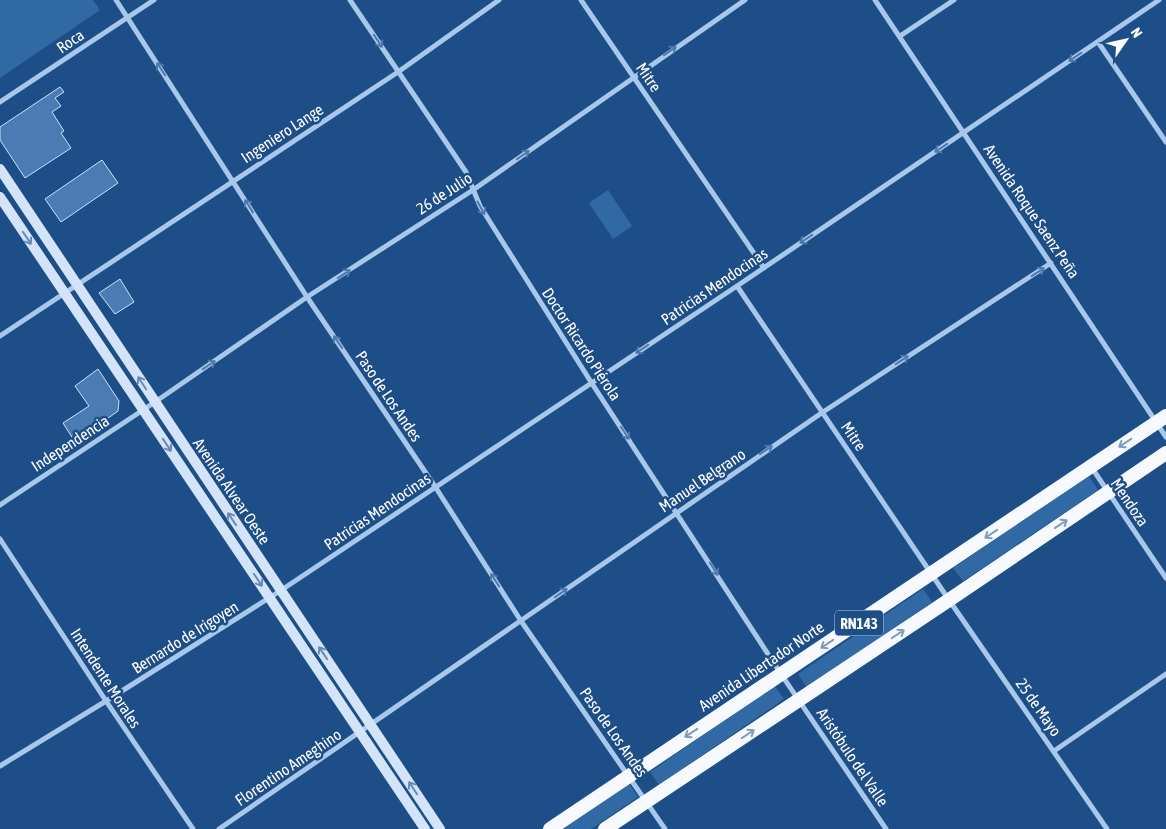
<svg xmlns="http://www.w3.org/2000/svg" width="1166" height="829" viewBox="0 0 1166 829" font-family="'Asap Condensed',sans-serif">
<style>
.green{fill:#3169a5}
.building{fill:#4a7bb2;stroke:#cce1f8}
.lines{fill:none;stroke-linecap:round;stroke-linejoin:round}
.minor{stroke:#a7c8eb;stroke-width:5}
.secondary{stroke:#d3e4f8;stroke-width:10}
.trunk{stroke:#f6f9fe;stroke-width:14}
.oneway{stroke:#4e79ab}
.oneway2{stroke:#668ab5}
.oneway3{stroke:#7f9bbd}
.labels{text-anchor:middle;dominant-baseline:central;stroke-width:5;stroke-linejoin:round;paint-order:stroke}
.shield{fill:#1e4e88;stroke:#bccadb;stroke-width:1}
.shield-label{font-size:15px;font-weight:bold;fill:#fff}
.street-label{font-size:16px;fill:#fff;stroke:#1e4e88}
</style>
<rect width="100%" height="100%" fill="#1e4e88"/>
<path class="green" d="M0 0H93L100 10 0 78Z
M608 190 632 226 613 239 589 203Z
M1089 476 1098 490 963 581 953 568Z
M923 589 932 602 807 688 798 674Z
M775 686 784 699 659 785 650 772Z
M629 784 638 797 591 829H563Z"/>
<path class="building" d="M60 87 64 92 55 98 61 106 52 112 64 131 61 133 71 148 25 178 0 140V127Z
M102 160 118 183 61 222 45 199Z
M120 279 134 302 115 314 99 293Z
M98 369 119 401 118 411 75 442 63 423 89 406 75 386Z"/>
<g class="lines">
<path class="minor" d="M116 0 307 297 436 488 521 621 665 829
M350 0 466 172 480 206 591 382 781 674 886 829
M581 0 764 268
M875 0 1166 437
M900 36 954 0
M1098 42 1166 142
M0 102 154 0
M737 286 949 600 1107 829
M0 336 398 72 499 0
M1092 468 1166 578
M0 505 155 402 307 297 473 190 745 0
M0 539 106 701 193 829
M1054 751 1166 674
M0 766 106 701 280 591 737 286 1159 0
M219 829 823 412 1051 263"/>
<path class="secondary" d="M0 169 440 829
M0 197 425 829"/>
<path class="trunk" d="M550 829 1166 416
M605 829 949 600 1166 453"/>
</g>
<defs><path id="oneway-shaft" d="M-6 0H5M1.5-3L5.5 0L1.5 3" fill="none" stroke-width="1.6" stroke-linecap="round" stroke-linejoin="round" transform="scale(1.25)"/></defs>
<g class="oneway">
<use href="#oneway-shaft" transform="translate(378 41) rotate(56)"/>
<use href="#oneway-shaft" transform="translate(670 51) rotate(-35)"/>
<use href="#oneway-shaft" transform="translate(1075 57) rotate(146)"/>
<use href="#oneway-shaft" transform="translate(161 69) rotate(-123)"/>
<use href="#oneway-shaft" transform="translate(941 148) rotate(146)"/>
<use href="#oneway-shaft" transform="translate(523 155) rotate(-35)"/>
<use href="#oneway-shaft" transform="translate(249 206) rotate(-122)"/>
<use href="#oneway-shaft" transform="translate(481 208) rotate(61)"/>
<use href="#oneway-shaft" transform="translate(806 239) rotate(146)"/>
<use href="#oneway-shaft" transform="translate(1038 272) rotate(-33)"/>
<use href="#oneway-shaft" transform="translate(344 274) rotate(-33)"/>
<use href="#oneway-shaft" transform="translate(338 342) rotate(-124)"/>
<use href="#oneway-shaft" transform="translate(642 349) rotate(146)"/>
<use href="#oneway-shaft" transform="translate(902 360) rotate(-33)"/>
<use href="#oneway-shaft" transform="translate(209 365) rotate(-34)"/>
<use href="#oneway-shaft" transform="translate(625 433) rotate(57)"/>
<use href="#oneway-shaft" transform="translate(766 450) rotate(-34)"/>
<use href="#oneway-shaft" transform="translate(714 569) rotate(57)"/>
<use href="#oneway-shaft" transform="translate(495 580) rotate(-123)"/>
<use href="#oneway-shaft" transform="translate(561 593) rotate(-35)"/>
</g>
<g class="oneway2">
<use href="#oneway-shaft" transform="translate(27 238) rotate(56)"/>
<use href="#oneway-shaft" transform="translate(142 383) rotate(-123)"/>
<use href="#oneway-shaft" transform="translate(167 445) rotate(56)"/>
<use href="#oneway-shaft" transform="translate(232 519) rotate(-124)"/>
<use href="#oneway-shaft" transform="translate(258 580) rotate(56)"/>
<use href="#oneway-shaft" transform="translate(323 653) rotate(-124)"/>
<use href="#oneway-shaft" transform="translate(413 788) rotate(-123)"/>
</g>
<g class="oneway3">
<use href="#oneway-shaft" transform="translate(1125 443) rotate(146)"/>
<use href="#oneway-shaft" transform="translate(1061 524) rotate(-34)"/>
<use href="#oneway-shaft" transform="translate(991 534) rotate(146)"/>
<use href="#oneway-shaft" transform="translate(898 634) rotate(-34)"/>
<use href="#oneway-shaft" transform="translate(827 644) rotate(146)"/>
<use href="#oneway-shaft" transform="translate(691 733) rotate(147)"/>
<use href="#oneway-shaft" transform="translate(748 734) rotate(-34)"/>
</g>
<g class="labels">
<rect class="shield" x="835" y="610.5" width="48" height="25" rx="4"/>
<g class="shield-label">
<text x="859" y="623">RN143</text>
</g>
<g class="street-label">
<text transform="translate(70 41) rotate(-34)">Roca</text>
<text transform="translate(649 77) rotate(56)">Mitre</text>
<text transform="translate(282 133) rotate(-33)">Ingeniero Lange</text>
<text transform="translate(444 193) rotate(-33)">26 de Julio</text>
<text transform="translate(1032 211) rotate(56)">Avenida Roque Saenz Peña</text>
<text transform="translate(714 286) rotate(-34)">Patricias Mendocinas</text>
<text transform="translate(582 344) rotate(57)">Doctor Ricardo Piérola</text>
<text transform="translate(389 396) rotate(56)">Paso de Los Andes</text>
<text transform="translate(854 436) rotate(56)">Mitre</text>
<text transform="translate(70 443) rotate(-33)">Independencia</text>
<text transform="translate(702 480) rotate(-34)">Manuel Belgrano</text>
<text transform="translate(232 491) rotate(56)">Avenida Alvear Oeste</text>
<text transform="translate(1130 502) rotate(56)">Mendoza</text>
<text transform="translate(377 511) rotate(-34)">Patricias Mendocinas</text>
<text transform="translate(185 637) rotate(-32)">Bernardo de Irigoyen</text>
<text transform="translate(761 666) rotate(-34)">Avenida Libertador Norte</text>
<text transform="translate(106 678) rotate(57)">Intendente Morales</text>
<text transform="translate(1039 707) rotate(55)">25 de Mayo</text>
<text transform="translate(614 732) rotate(55)">Paso de Los Andes</text>
<text transform="translate(853 757) rotate(56)">Aristóbulo del Valle</text>
<text transform="translate(288 767) rotate(-34)">Florentino Ameghino</text>
</g>
</g>
<g transform="translate(1126 40) rotate(56)" stroke="#1e4e88" stroke-width="4" paint-order="stroke">
<path d="M0-4L9 19L0 12L-9 19Z" fill="#ffffff"/>
<text y="-8" font-size="14" font-weight="bold" text-anchor="middle" fill="#ffffff">N</text>
</g>
</svg>
